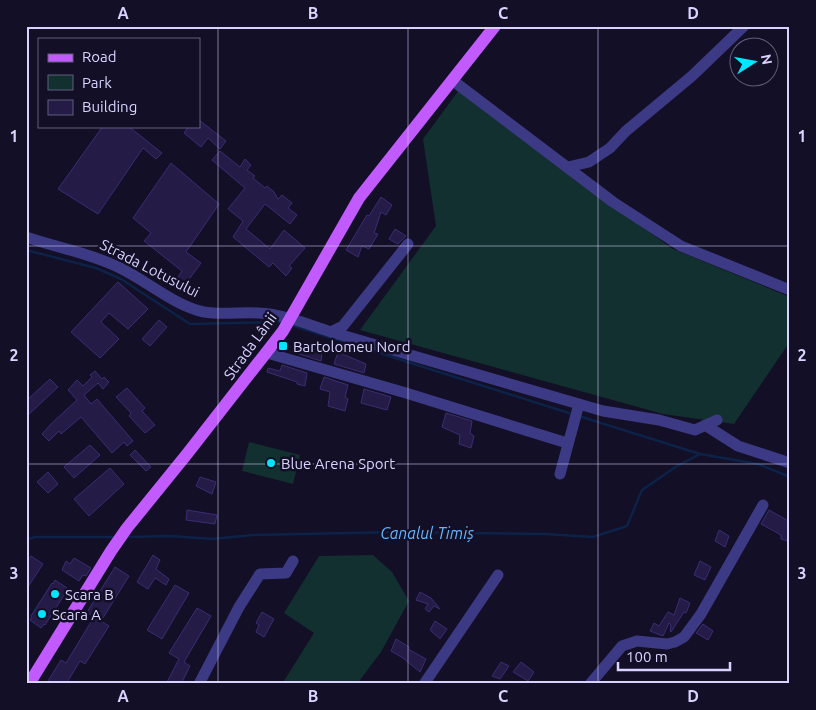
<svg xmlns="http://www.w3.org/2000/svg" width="816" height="710" viewBox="0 0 816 710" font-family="Ubuntu,sans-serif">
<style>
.green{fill:#12302f}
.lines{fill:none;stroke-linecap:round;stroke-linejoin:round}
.stream{stroke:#0c2248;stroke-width:2.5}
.building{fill:#241b47;stroke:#3b2d73}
.minor{stroke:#3d3a85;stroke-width:11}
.major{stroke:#c25bff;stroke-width:12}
.grid{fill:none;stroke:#d9d4ff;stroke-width:1;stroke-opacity:0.55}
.poi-dot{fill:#00e5ff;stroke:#130f26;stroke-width:2}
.labels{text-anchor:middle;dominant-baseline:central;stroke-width:5;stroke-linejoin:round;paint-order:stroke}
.street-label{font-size:15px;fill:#d9d4ff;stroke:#130f26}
.poi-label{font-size:15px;fill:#d9d4ff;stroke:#130f26;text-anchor:start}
.water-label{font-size:16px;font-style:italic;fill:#62b6ff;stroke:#130f26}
.neatline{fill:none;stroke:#d9d4ff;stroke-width:2}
.grid-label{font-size:16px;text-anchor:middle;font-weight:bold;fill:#d9d4ff}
</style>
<rect width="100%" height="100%" fill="#130f26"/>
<path class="green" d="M459 90 476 101 671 248 790 297V345L787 346 734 424 663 414 360 330 436 226 423 139Z
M249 442 300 455 293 484 242 471Z
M373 555 392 572 409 601 381 652 357 684H282L314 633 284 613 319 556Z"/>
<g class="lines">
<path class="stream" d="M26 250 96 268 121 279 190 324 281 322
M294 326 569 413
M582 417 700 454
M127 537 170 536 212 539 253 535 396 532 545 534 593 537 627 526 642 490 677 466 700 454 758 464 790 477
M26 540 35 537H114"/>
</g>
<path class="building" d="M199 120 226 141 220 149 208 138 201 147 184 133 189 126H199Z
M103 126H128L162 153 156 159 143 148 98 214 58 189Z
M220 151 240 167 245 159 251 165 247 170 255 176 253 178 265 188 267 186 274 192 278 199 282 195 292 203 288 208 297 215 290 224 265 204 246 229 270 249 284 230 305 248 289 266 292 268 286 276 273 263 269 267 233 237 243 221 228 209 245 188 212 160Z
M171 163 219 204 186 252 201 263 184 286 176 280 182 271 144 241 151 233 133 218Z
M381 197 392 205 386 215 381 212 374 233 378 234 369 249 362 246 358 257 346 250 367 215 369 216Z
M395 229 406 236 398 244 389 239Z
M118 282 148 309 128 329 109 313 101 322 119 339 100 358 71 332Z
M159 320 167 327 150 346 142 339Z
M300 342 318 347V349L322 352 321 361 296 353Z
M338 352 366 364 364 373 334 364Z
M282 365 307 373 305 386 297 384V382L267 372 268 368 280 371Z
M95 371 102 379 104 377 109 382 103 389 98 383 84 395 91 404 97 399 133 441 127 446 124 442 112 453 81 417 61 434 59 431 49 441 42 434 52 423 77 400 68 390 77 380 83 386 92 377 90 375Z
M324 377 348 385 345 397 348 399 345 411 328 406 330 392 320 389Z
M50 379 58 387 26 417V401Z
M127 388 145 408 142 411 155 425 145 433 129 416 131 413 116 397Z
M364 389 391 397 387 410 361 403Z
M446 413 472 421 470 433 474 436 471 448 459 444 460 435 442 427Z
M90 445 100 455 74 478 64 467Z
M135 450 151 467 146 471 130 455Z
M110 468 124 484 89 516 74 499Z
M48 472 58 484 48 493 37 482Z
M200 477 216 482 212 494 196 486Z
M187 510 217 515 215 524 186 520Z
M769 510 790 522V537L788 541 781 539V535L761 524Z
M719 530 729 536 725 547 715 541Z
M153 555 160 560 156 569 169 579 166 585 155 578 148 589 137 582Z
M31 556 43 564 26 590V562Z
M74 558 91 568 86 576 83 575 79 581 62 570 66 561 70 564Z
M700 561 711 567 705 580 694 575Z
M115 567 129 576 101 621 109 626 85 664 80 661 66 684H46L61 660 66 663 94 617 87 612Z
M55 580 67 588 65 591 66 592 45 625 44 624 41 628 30 620 32 617 31 616 52 583 53 584Z
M175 585 189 593 162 639 147 630Z
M420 592 431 598 440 609 434 606 429 612 425 609 428 604 416 600Z
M680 598 690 603 686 613 684 612 671 632 670 631 671 625 669 623 663 636 650 631 654 623 659 626 668 612 674 615Z
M197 608 211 616 184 662 190 666 181 684H166L179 659 169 653Z
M262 612 274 619 264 637 256 632 259 625 256 623Z
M435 621 447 629 440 639 430 630Z
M703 624 713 631 708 640 696 633Z
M396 639 409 647 408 649 426 659 420 672 403 658 391 651Z
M501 662 509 666 500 679 492 676Z
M521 662 534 672 528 681 513 672Z"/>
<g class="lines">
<path class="minor" d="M452 80 613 202 681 246 790 290
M568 167 589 162 610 148 626 131 692 76 744 26
M26 237C58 248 90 253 120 268 147 281 175 306 204 312 222 315 240 312 258 313 283 314 307 324 331 332L343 326 408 244
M331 332 603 411 659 420 695 430 717 420
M267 353 406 393 567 443
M705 425 738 446 790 463
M560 474 579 404
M199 684 239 607 260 574 286 573 293 561
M424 684 498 575
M590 684 622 646 637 641 667 644 675 642 684 637 701 614 763 505"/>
<path class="major" d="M29 684 111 551 127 528 187 454 283 331 359 198 495 26"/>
</g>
<path class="grid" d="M218 26V684M408 26V684M598 26V684M26 246H790M26 464H790"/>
<g class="poi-dot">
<rect x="278" y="341" width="10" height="10" rx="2.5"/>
<circle cx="271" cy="463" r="5"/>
<circle cx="55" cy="594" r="5"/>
<circle cx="42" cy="614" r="5"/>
</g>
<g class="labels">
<g class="street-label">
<text transform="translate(150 268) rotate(27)">Strada Lotusului</text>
<text transform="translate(250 346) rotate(-54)">Strada Lânii</text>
</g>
<g class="poi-label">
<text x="293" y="346">Bartolomeu Nord</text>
<text x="281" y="463">Blue Arena Sport</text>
<text x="65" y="594">Scara B</text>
<text x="52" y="614">Scara A</text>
</g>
<g class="water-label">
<text x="427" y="533">Canalul Timiș</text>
</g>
</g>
<rect width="816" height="710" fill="none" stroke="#130f26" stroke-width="55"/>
<rect x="38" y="38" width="162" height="90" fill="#130f26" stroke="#625e7d"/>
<rect x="48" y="54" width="25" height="8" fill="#c25bff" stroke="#625e7d"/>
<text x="82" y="62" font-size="15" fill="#d9d4ff">Road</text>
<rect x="48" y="75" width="25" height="15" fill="#12302f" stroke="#625e7d"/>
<text x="82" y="88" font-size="15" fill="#d9d4ff">Park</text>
<rect x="48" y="100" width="25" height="15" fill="#241b47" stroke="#625e7d"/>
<text x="82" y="112" font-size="15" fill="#d9d4ff">Building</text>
<g transform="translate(754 62) rotate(79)"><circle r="24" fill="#130f26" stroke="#625e7d"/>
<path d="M0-4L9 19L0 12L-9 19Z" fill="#00e5ff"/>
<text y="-8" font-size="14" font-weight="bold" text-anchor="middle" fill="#d9d4ff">N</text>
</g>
<path d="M618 662v8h112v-8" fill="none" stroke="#d9d4ff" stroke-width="2.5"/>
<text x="626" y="662" font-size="15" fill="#d9d4ff" stroke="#130f26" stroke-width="4" paint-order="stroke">100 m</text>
<rect x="28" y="28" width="760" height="654" class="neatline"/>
<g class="grid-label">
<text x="123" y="19">A</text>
<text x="313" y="19">B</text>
<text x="503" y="19">C</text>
<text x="693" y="19">D</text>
<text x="14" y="142">1</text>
<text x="802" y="142">1</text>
<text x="14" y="361">2</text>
<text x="802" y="361">2</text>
<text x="14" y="579">3</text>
<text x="802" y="579">3</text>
<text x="123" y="702">A</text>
<text x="313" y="702">B</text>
<text x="503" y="702">C</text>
<text x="693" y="702">D</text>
</g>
</svg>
